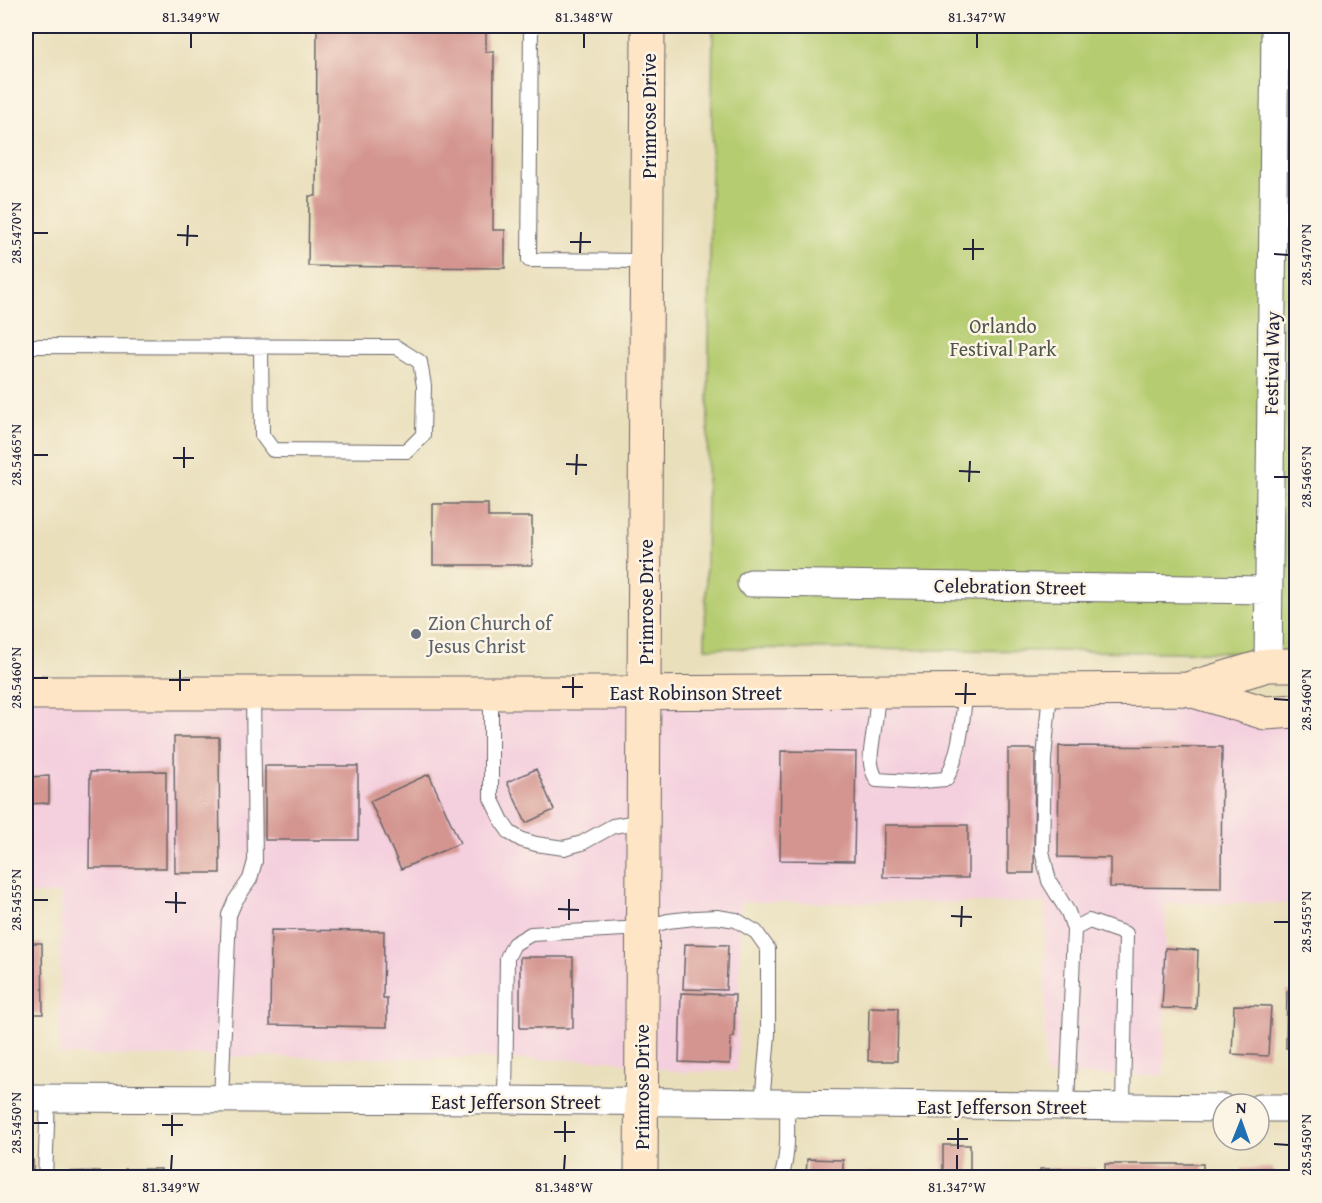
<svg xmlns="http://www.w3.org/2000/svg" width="1322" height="1203" viewBox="0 0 1322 1203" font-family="'Gentium Book Plus',serif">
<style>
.built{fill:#f4cfde}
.green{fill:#b5cc70;stroke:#6c7756;stroke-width:1.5}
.building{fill:#d49590}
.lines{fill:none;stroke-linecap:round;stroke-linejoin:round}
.lane-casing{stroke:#686468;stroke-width:16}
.street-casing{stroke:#686468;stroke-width:29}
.secondary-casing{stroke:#686468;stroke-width:35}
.lane{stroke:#fff;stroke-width:14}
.street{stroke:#fff;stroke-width:27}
.secondary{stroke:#fde5c5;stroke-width:33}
.ticks{fill:none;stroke:#22223b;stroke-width:2}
.worship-dot{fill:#6b7280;stroke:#fcf5e5;stroke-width:2}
.labels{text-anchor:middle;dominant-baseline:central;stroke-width:5;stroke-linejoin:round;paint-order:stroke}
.street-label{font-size:20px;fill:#22223b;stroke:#fcf5e5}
.park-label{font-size:20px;fill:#4e554b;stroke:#fcf5e5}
.worship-label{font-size:20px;fill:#5b616d;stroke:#fcf5e5;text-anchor:start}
.neatline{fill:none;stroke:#22223b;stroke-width:2}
.ticks-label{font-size:15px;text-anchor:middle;fill:#22223b}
</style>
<rect width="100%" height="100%" fill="#fcf5e5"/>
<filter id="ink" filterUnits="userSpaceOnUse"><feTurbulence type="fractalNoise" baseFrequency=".0167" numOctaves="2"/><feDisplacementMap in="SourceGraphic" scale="12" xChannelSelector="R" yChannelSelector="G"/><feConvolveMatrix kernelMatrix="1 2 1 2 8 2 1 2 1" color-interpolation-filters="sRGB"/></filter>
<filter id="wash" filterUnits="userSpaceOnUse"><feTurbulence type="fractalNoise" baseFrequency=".008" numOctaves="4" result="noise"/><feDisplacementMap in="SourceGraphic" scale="24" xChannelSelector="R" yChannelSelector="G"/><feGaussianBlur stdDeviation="1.35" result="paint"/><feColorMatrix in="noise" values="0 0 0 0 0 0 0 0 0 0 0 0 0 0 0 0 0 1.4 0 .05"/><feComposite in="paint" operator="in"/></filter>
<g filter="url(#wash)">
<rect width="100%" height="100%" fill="#e9dfbb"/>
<path class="built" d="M26 694 1296 701V903H1166L1164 1075H1045V903L741 902 737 1071 680 1072 609 1060 59 1055 61 894H26Z"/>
<path class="green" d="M713 26H1296V653L705 648Z"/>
<g id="blocks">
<path class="building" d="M26 26H28V168H26Z
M317 26H486V52H494L493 230H505V268L308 266 309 196H316Z
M433 504H488V517H532V565H433Z
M174 737H219L220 873H175Z
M1059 746 1222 747 1221 888 1110 887V858L1058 857Z
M1008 749H1035L1034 873H1008Z
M781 751 856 752 854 861 780 860Z
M265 766H358V840H265Z
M536 769 554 810 526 823 507 782Z
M166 771V868H89L90 772Z
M429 774 460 843 401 869 370 801Z
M49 776V803L26 804V777Z
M884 825H968V878L883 877Z
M271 930 384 931 383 998H387V1027L270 1025Z
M26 943H42L43 1014H26Z
M685 944 728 945 726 990 683 989Z
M1165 948 1198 950 1196 1009 1162 1008Z
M520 957H573V1028H520Z
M1287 991H1296V1048H1286Z
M681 993 735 995 734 1037H731L730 1064 679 1062Z
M1234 1005 1271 1006 1268 1056 1232 1054Z
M869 1007 898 1008 897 1061H868Z
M943 1145H970V1178H943Z
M807 1159 843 1160V1178H806Z
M26 1160H33V1178H26Z
M1105 1164H1203V1178H1105Z
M1094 1168V1178H1040V1169Z
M1273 1168V1178H1241V1169Z
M125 1169H161V1178H124Z
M100 1171V1178H51V1172Z
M906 1171V1178H868V1172Z
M921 1175H942V1178H921Z"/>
</g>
</g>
<g filter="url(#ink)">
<use href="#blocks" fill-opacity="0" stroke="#686468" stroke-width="1.5"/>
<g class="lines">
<g class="lane-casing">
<path id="lane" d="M531 26 529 260 647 261
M26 346 396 347 420 362 424 386 423 435 407 451 273 450 262 435 261 347
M1050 690 1044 760 1042 851 1049 881 1068 912 1074 929 1067 1106
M878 691C877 704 876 717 874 729 872 749 866 762 877 780L911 782 946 779C961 752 962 720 966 690
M491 693V798L503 823 510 833 522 840 536 844 564 848 582 843 613 826 644 821
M1074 929 1089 921 1126 934 1123 1107
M221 1099 229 915 235 901 250 879 255 861 253 693
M505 1100 507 958 514 944 531 934 643 928 668 921 695 918 717 917 736 920 756 932 768 949V1035L762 1103
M45 1178 48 1098
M781 1178C789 1155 787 1127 787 1104"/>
</g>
<g class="street-casing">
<path id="street" d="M751 583 1269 590
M1268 665 1275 26
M26 1098 505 1100 1223 1108
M1259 1108H1296"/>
</g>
<g class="secondary-casing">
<path id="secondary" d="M1187 689 1265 713 1296 711
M26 693H610L1187 689 1268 665H1296
M641 1178 648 26"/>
</g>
<use href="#lane" class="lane"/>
<use href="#street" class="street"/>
<use href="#secondary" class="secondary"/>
</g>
</g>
<path class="ticks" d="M191 48V33M584 48V33M977 48V33M33 233H48M177 235 198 236M570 242H591M187 246 188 225M963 249H984M580 253 581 232M1274 254 1289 255M973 260V239M33 455H48M173 458H194M566 464 587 465M184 468V447M959 471 980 472M576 475 577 454M1274 477H1289M969 482 970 461M33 678H48M169 680H190M562 687H583M180 691V670M955 694H976M573 698V677M1274 699 1289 700M965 704 966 683M33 900H48M165 902 186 903M558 909 579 910M176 913V892M951 916 972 917M569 920V899M1274 922H1289M961 927 962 906M33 1123H48M162 1125H183M554 1132H575M172 1136V1115M947 1139H968M565 1142V1121M1274 1144 1289 1145M958 1149V1128M171 1170 172 1155M564 1170 565 1155M957 1170V1155"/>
<circle class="worship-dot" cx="416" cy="634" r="6"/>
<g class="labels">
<g class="street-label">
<text transform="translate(648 116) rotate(-90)">Primrose Drive</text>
<text transform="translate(1271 363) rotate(-89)">Festival Way</text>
<text transform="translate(1010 586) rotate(1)">Celebration Street</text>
<text transform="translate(645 602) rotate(-90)">Primrose Drive</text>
<text x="696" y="692">East Robinson Street</text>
<text transform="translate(641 1087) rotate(-90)">Primrose Drive</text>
<text x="516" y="1101">East Jefferson Street</text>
<text x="1002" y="1106">East Jefferson Street</text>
</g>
<g class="park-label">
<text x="1003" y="325">Orlando<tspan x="1003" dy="23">Festival Park</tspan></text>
</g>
<g class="worship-label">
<text x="428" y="622">Zion Church of<tspan x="428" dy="23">Jesus Christ</tspan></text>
</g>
</g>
<rect width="1322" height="1203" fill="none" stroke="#fcf5e5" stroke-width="66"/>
<g transform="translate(1241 1122) rotate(1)"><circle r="28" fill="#fcf5e5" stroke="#a5a1a1" stroke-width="1.5"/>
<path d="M0-4.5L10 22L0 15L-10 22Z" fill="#1f6fb2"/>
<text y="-9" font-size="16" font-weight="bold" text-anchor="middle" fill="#22223b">N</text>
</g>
<rect x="33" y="33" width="1256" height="1137" class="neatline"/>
<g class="ticks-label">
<text x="191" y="22">81.349°W</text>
<text x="584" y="22">81.348°W</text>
<text x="977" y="22">81.347°W</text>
<text transform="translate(16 233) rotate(-90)" y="5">28.5470°N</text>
<text transform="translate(1306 255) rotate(-90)" y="5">28.5470°N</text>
<text transform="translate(16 455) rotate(-90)" y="5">28.5465°N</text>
<text transform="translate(1306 477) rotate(-90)" y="5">28.5465°N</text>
<text transform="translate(16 678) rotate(-90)" y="5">28.5460°N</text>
<text transform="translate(1306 700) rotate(-90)" y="5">28.5460°N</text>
<text transform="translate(16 900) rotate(-90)" y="5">28.5455°N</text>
<text transform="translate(1306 922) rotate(-90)" y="5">28.5455°N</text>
<text transform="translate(16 1123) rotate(-90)" y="5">28.5450°N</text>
<text transform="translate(1306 1145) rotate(-90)" y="5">28.5450°N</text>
<text x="171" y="1192">81.349°W</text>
<text x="564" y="1192">81.348°W</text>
<text x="957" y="1192">81.347°W</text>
</g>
</svg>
